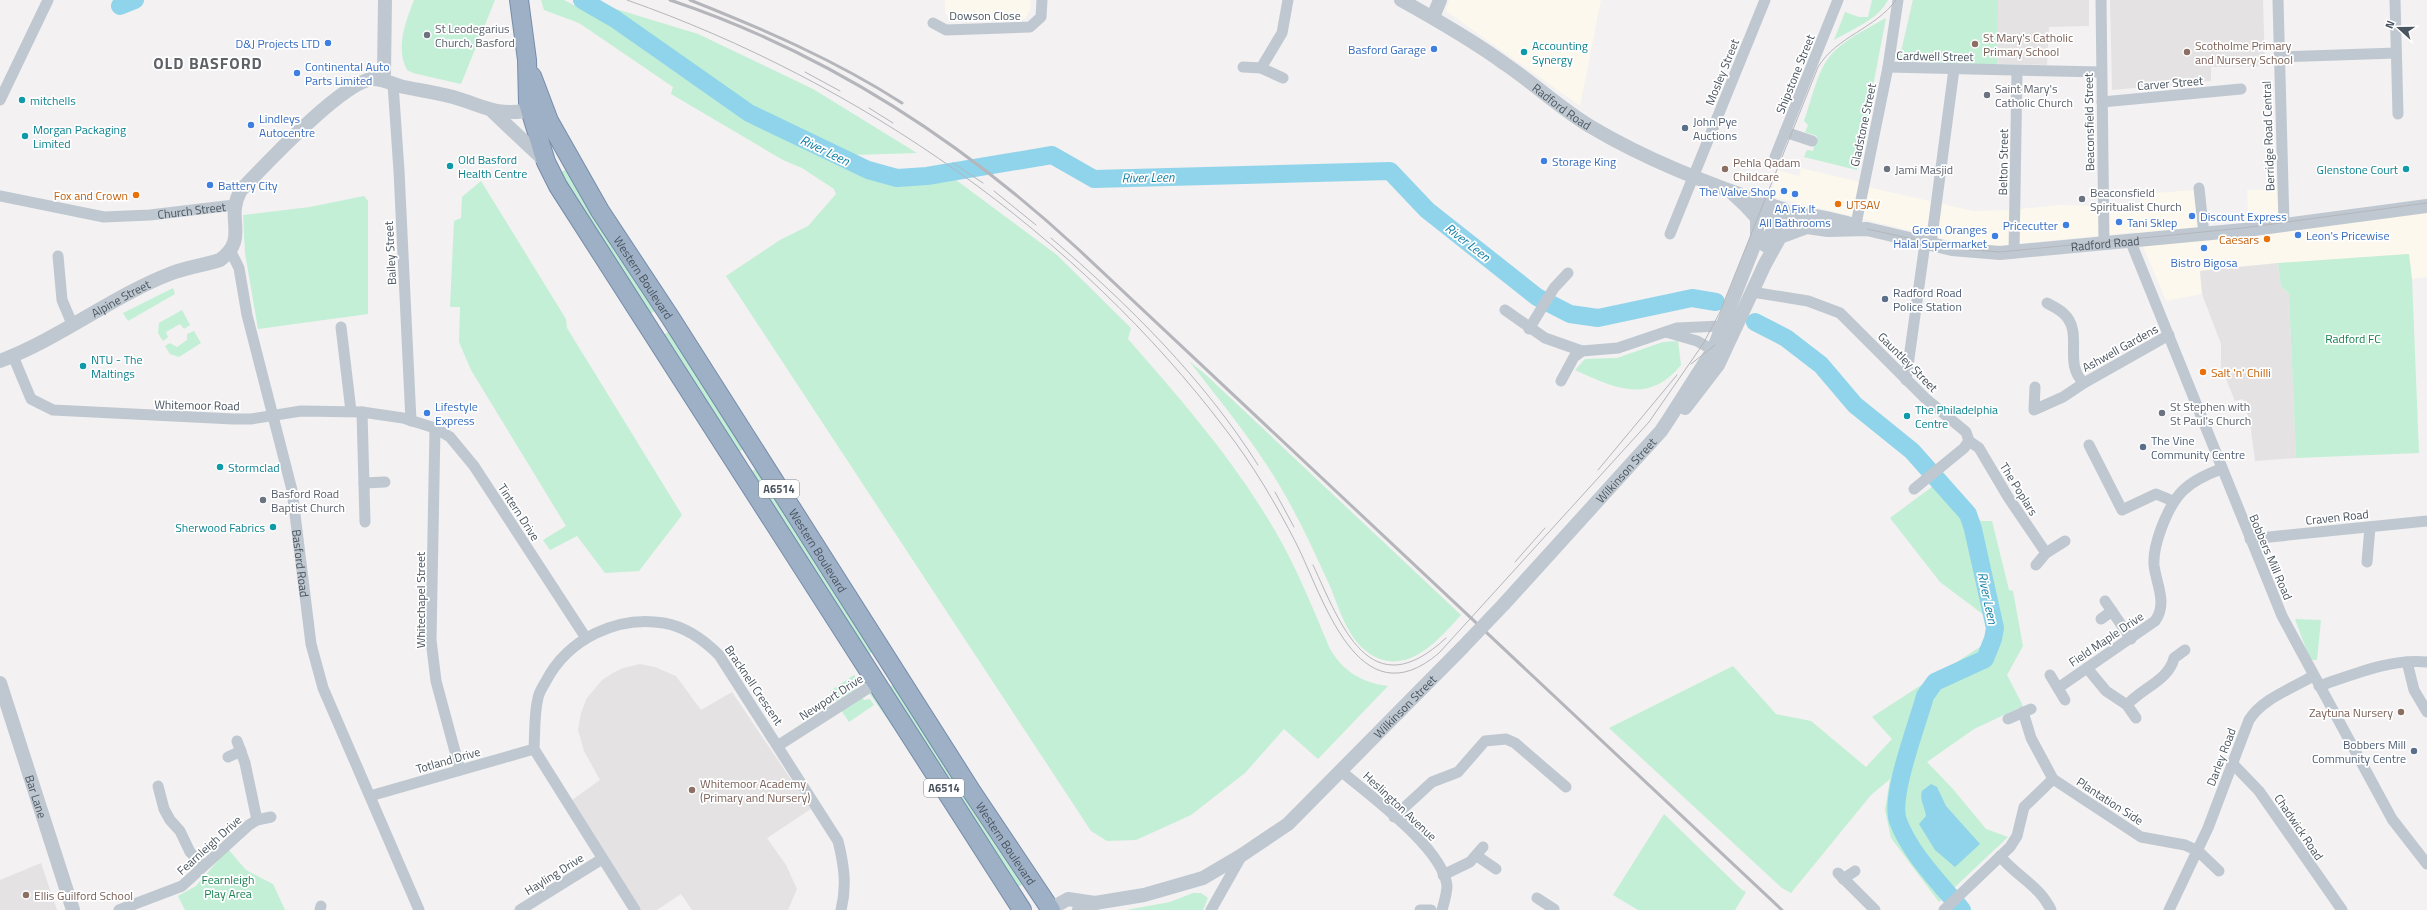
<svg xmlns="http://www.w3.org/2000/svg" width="2427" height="910" viewBox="0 0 2427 910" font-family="'Titillium Web',sans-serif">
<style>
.commercial{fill:#fcf8ed}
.education{fill:#e4e2e3}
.green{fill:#c2efd5}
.water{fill:#90d4eb}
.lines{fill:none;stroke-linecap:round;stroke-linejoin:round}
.river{stroke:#90d4eb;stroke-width:18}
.trunk-casing{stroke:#758caa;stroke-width:20}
.minor{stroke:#bfc8d0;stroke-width:11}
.tertiary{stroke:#bfc8d0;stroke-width:14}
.trunk{stroke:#9eb0c6;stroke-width:18}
.tram{stroke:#b4b6bb;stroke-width:1}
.rail{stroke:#b4b6bb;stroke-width:3}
.tertiary-bridge{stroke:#bfc8d0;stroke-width:14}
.worship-dot{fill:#6b7280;stroke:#fff;stroke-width:1.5}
.shop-dot{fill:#3f7fe0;stroke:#fff;stroke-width:1.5}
.education-dot{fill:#8d6e63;stroke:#fff;stroke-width:1.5}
.culture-dot{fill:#0f9aa8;stroke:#fff;stroke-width:1.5}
.service-dot{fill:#5c6f8a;stroke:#fff;stroke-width:1.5}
.food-dot{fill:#e8710a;stroke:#fff;stroke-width:1.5}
.labels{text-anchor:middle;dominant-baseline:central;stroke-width:3.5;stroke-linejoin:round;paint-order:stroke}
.shield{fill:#fff;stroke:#80878f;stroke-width:1}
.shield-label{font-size:11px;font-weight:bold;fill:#49545f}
.street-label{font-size:12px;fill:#49545f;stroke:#fff}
.worship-label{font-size:12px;fill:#5b616d;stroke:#fff;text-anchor:start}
.education-label{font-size:12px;fill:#785e54;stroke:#fff;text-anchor:start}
.shop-label{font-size:12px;fill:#366cbe;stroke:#fff;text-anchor:start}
.culture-label{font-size:12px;fill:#0d838f;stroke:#fff;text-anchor:start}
.service-label{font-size:12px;fill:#4e5e75;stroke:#fff;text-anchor:start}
.food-label{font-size:12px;fill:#c56008;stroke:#fff;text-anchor:end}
.park-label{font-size:12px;fill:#198151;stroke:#fff}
.water-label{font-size:13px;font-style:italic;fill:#0f7ea4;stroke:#fff}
.district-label{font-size:16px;font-weight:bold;letter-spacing:1px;fill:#5e6166;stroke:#fff}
</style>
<rect width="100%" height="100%" fill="#f3f1f1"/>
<path class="commercial" d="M945 0H1031L1030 10 1025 19 951 18 945 14Z
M1449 0H1601L1580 106 1446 11Z
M1801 168 1856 181 1872 188 1973 211 2011 210 2058 205 2141 207V194L2194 190 2199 237 2249 231 2247 190 2278 189 2280 229 2427 211V277L2412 279 2409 254 2243 266 2200 271 2202 294 2166 301 2137 232 1988 247 1968 245 1770 196 1778 170 1799 176Z"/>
<path class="education" d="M1913 0H2089V26L2049 27 2047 65 1899 61Z
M2110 0H2263L2265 66 2211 67V81L2112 90Z
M2278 263 2281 286 2289 294 2296 458 2255 461 2250 423 2243 399 2235 401 2221 367V344L2202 294 2200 271Z
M640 664 655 667 676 676 701 710 732 692 811 809 767 838 786 865 797 889 788 910H692L681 894 657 910H638L572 800 600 780 584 751 578 730 581 713 587 698 602 680 613 673 623 668Z
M41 863 57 910H0V880Z"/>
<path class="green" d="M414 0H495L461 84 413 73 407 70C395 48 406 21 414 0Z
M541 0H564L599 18 675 72 738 114 865 176 880 181 905 183 952 177 1057 255 1131 328 1128 339C1183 402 1236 462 1278 536 1298 571 1314 611 1330 649 1343 671 1362 683 1388 686L1318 759 1284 729 1245 773 1191 815 1136 840 1107 841 1091 831 726 276 780 240 808 226 836 194 834 189 802 168 783 160 671 94 673 87 579 23 544 10Z
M1872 0H1888C1878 20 1852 29 1834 40L1845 12 1859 17H1868Z
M1913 0H1998L1997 65 1899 61Z
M606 6 698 34 813 89 917 153 852 155 757 108Z
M1886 18 1857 170 1804 157 1807 150 1813 151 1817 136 1805 132 1808 125 1804 121C1811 102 1817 72 1830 56 1844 39 1867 29 1886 18Z
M568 169 658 309 647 316 558 173Z
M481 181 566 319 567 328 682 515 639 571 605 573 577 536 550 550 543 540 566 526 471 370 459 342 460 307H450L454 221 461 218 462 197Z
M364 196 368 201V314L258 329 245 253 243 215 310 207Z
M2409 254 2412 279 2419 453 2296 458 2289 294 2281 286 2278 263Z
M173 288 175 294 128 321 123 313Z
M182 310 190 325 184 329 180 324 166 332 168 337 163 341 158 333 159 323Z
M671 330 746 447 736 454 661 337Z
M194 331 201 343 179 357 170 354 165 346 170 343 177 347 187 340V334Z
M1678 341 1681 365C1648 405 1615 388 1575 370L1585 359 1617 358 1663 342Z
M1189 361 1206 375 1461 615C1442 636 1413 671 1380 659 1349 647 1341 612 1329 584 1309 540 1288 495 1260 455 1238 422 1213 392 1189 361Z
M759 469 874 646 868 659 750 476 753 470Z
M1944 478 1981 521H1992L2009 590 2013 591 2023 646 2007 675 2023 706 1974 729 1927 762 1952 788 1986 829 2008 837 1939 902 1891 838 1885 810 1890 779 1871 795 1791 893 1782 888 1609 728 1733 666 1776 714 1811 721 1866 767 1892 739 1872 717 1986 643 1988 618 1940 582 1890 518Z
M2295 619 2321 620 2317 660H2310Z
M854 675 856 678 855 691 837 702 830 691Z
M893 684 896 685 1024 883 1016 889 890 687Z
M869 693H873L903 735 900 737Z
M862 697 864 700 870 699 874 705 849 722 841 710Z
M1664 814 1742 890 1746 892 1735 910H1638L1613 895Z
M228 849 246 870 273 884 285 910H185L178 896 196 886Z
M1193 893H1201L1208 898 1203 910H1126L1170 902Z"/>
<path class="water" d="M1931 784 1937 787 1946 806 1980 844 1955 867 1935 850 1919 824 1926 816C1925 807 1919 799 1922 791Z"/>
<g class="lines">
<path class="river" d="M582 0 615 19 749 113 868 170 897 178 927 176 1052 155 1094 179 1390 171 1427 210 1537 297 1570 314 1598 318 1692 298 1716 302
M120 6 135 0
M1755 322 1786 338 1821 365 1855 405 1912 451 1968 514 1973 529 1995 628 1993 639 1985 659 1935 682 1925 696C1918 723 1889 796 1898 821 1911 855 1939 882 1962 910"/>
<g class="trunk-casing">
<g id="trunk">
<path d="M519 0 527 60 528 103 546 162 558 186 1022 910"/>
<path id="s9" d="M532 76 549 121 600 211 670 317 972 792 1051 910"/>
</g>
</g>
<g class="minor">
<path d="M2101 0 2104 242"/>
<path d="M2278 0 2284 224"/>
<path d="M2395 0 2398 114"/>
<path d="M933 23 946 30 1030 27 1041 17 1042 0"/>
<path d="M2279 57 2396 53"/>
<path d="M1243 67 1261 68 1283 78"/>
<path d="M1888 67 2101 72"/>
<path d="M1261 68 1282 33 1288 0"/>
<path d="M393 84 399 171 411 421"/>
<path d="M0 100 48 0"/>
<path d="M2102 102 2241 89"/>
<path d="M1785 132 1812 141"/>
<path d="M1775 157 1838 0"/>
<path d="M2199 188 2204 234"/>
<path id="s1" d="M0 196 104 217 150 215 234 205"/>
<path d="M1855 229 1888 67 1898 0"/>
<path d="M1670 234 1765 0"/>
<path d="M2130 240 2282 616 2392 819 2427 864"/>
<path d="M1931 244 1954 69"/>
<path id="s2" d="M231 252 239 268 247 315 292 490 311 644 323 688 419 910"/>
<path d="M2014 253 2017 71"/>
<path d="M58 256 62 300 73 326"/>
<path d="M1752 292 1808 301 1840 313 1925 398 1966 432 1969 441 1964 448 1914 489"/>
<path d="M2047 303C2052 306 2059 309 2063 313 2085 332 2062 363 2084 383L2169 335"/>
<path d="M1505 310 1545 338 1582 351"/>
<path d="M341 327 351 411"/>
<path d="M1529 329 1554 288 1568 273"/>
<path d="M1666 332 1697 341 1713 350H1720"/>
<path d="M13 356 31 399 53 410 233 419H251L301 411 362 412 403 418 435 428 450 437 474 466 586 638"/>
<path d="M1906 380 1925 243"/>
<path d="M1561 381 1574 357 1582 351 1618 348 1677 328 1721 326"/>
<path d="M2035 387 2034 410 2063 397 2084 383"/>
<path d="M362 412 365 522"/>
<path d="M435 428 431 640 436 681 460 770"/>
<path d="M1969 441 1979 448 2008 497 2046 553"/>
<path d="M2089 445 2122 510 2156 494 2173 501"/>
<path d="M364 483 385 482"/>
<path d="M2250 539 2427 521"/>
<path d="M2367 562 2370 527"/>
<path d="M2036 565 2046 553 2065 541"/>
<path d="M2105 601 2131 639"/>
<path d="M2101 619 2112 611"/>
<path d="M2407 662 2414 690 2427 712"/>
<path d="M2087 668 2106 691 2127 705 2136 718"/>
<path d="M2050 675 2065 700"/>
<path d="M2319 686C2352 675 2391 658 2427 662"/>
<path d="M2058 688 2155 621C2168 603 2156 584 2154 565 2153 552 2157 540 2161 529 2174 494 2186 482 2221 469"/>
<path d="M2127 705C2142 688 2169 680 2174 658L2185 650"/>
<path d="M2023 712 2031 738 2053 779 2141 837 2185 845 2198 851 2219 871"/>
<path d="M2008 719 2031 709"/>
<path d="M237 741 245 763 257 820"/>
<path d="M779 745 876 683"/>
<path d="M228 757 241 751"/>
<path d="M2232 763 2259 791 2342 910"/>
<path d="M1341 771C1370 796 1443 848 1447 886 1447 893 1444 903 1442 910"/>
<path d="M158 786 164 809 170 820 180 831 190 852 204 865"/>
<path d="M370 796 534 749"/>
<path d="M1394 817 1432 782 1458 772 1485 741 1506 739 1515 743 1566 787"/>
<path d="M1477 856 1496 869"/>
<path d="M2000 856C2016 876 2040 886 2051 910"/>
<path d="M1838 873 1875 910"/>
<path d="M1443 875 1470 862 1483 847"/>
<path d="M1843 879 1855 871"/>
<path d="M1537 898 1554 909"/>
<path d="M119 910 182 886 249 825 257 820 271 817"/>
<path d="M320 910 321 906"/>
<path d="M520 910 602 859"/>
<path d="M635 910 534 749C535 732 534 714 538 698 539 692 543 686 546 681 568 639 617 615 664 623 686 627 704 640 719 655L838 841C844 865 847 886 841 910"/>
<path d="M1211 910 1242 855"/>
<path d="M1420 910H1431"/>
<path d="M1944 910 2010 847 2017 836 2024 807 2053 779"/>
<path d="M2169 910 2208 828 2249 720C2262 699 2291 689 2313 676"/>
</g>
<g class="tertiary">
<path id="s3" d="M1401 0C1437 20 1472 40 1505 64 1535 84 1562 110 1593 128 1652 163 1718 188 1783 209"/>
<path d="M1433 17 1440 0"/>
<path d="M382 80 384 73 385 0"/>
<path d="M493 112 546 162"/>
<path id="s4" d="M1732 193 1747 207 1807 227 1828 230 1867 229 1952 249 2000 253 2254 229 2427 206"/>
<path d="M1765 245C1783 202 1816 216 1851 224"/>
<path id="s5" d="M0 361C61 338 112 296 172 273 188 267 204 265 220 260 250 238 224 219 241 190 265 165 341 83 372 79 382 78 394 85 404 87 419 90 434 92 449 96 478 103 493 116 524 111L528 103"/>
<path d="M1685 408 1718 365 1765 264 1780 237 1807 227"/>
<path id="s6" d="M1504 604 1661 431 1669 419 1713 350 1757 238V218L1747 207"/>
<path id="s7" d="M0 683 73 910"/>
<path d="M1050 909 1068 899 1095 903"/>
<path id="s8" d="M1079 910 1095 903 1144 895 1203 878 1242 855 1288 824 1462 648"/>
</g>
<use href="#trunk" class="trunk"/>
<path class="tram" d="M627 0C860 82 1077 233 1226 430 1253 465 1276 504 1296 543 1323 596 1358 722 1439 653L1649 422 1703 344 1720 312 1818 67C1837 36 1875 29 1896 0
M805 72 840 91
M869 108 893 123
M953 163 983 183
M994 191 1036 225
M1867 229 1959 249 2000 252 2243 228 2427 203
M1051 238C1128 304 1204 379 1258 465
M1691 364 1715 345
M1598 470 1677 375
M1275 492 1294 527
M1515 562 1545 528
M1313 565C1341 625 1370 709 1446 638"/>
<path class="rail" d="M670 0C825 52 958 138 1077 248L1782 910
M690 0C763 29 835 60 902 103"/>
<path class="tertiary-bridge" d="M1462 648 1504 604"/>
</g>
<g class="worship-dot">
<circle cx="427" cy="35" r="4"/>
<circle cx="1987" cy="95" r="4"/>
<circle cx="1887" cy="169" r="4"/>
<circle cx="2082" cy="199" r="4"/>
<circle cx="2162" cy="413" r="4"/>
<circle cx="263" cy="500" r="4"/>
</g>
<g class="shop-dot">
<circle cx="328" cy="43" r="4"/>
<circle cx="1434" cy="49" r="4"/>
<circle cx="297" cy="73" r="4"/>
<circle cx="251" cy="125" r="4"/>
<circle cx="1544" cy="161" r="4"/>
<circle cx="210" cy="185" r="4"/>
<circle cx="1784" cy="191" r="4"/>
<circle cx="1795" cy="194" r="4"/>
<circle cx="2192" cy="216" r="4"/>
<circle cx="2119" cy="222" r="4"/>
<circle cx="2066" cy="225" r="4"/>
<circle cx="2298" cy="235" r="4"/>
<circle cx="1995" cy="236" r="4"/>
<circle cx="2204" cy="248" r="4"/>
<circle cx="427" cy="413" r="4"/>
</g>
<g class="education-dot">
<circle cx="1975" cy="44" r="4"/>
<circle cx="2187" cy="52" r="4"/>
<circle cx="1725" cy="169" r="4"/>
<circle cx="2401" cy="712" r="4"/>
<circle cx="692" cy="790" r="4"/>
<circle cx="26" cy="895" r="4"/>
</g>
<g class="culture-dot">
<circle cx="1524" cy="52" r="4"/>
<circle cx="22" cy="100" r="4"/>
<circle cx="25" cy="136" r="4"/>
<circle cx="450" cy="166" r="4"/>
<circle cx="2406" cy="169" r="4"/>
<circle cx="83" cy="366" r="4"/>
<circle cx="1907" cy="416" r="4"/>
<circle cx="220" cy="467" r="4"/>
<circle cx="273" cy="527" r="4"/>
</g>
<g class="service-dot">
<circle cx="1685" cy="128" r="4"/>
<circle cx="1885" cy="299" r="4"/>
<circle cx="2143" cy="447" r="4"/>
<circle cx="2414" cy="751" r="4"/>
</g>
<g class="food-dot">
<circle cx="136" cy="195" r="4"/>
<circle cx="1838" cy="204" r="4"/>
<circle cx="2267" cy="239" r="4"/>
<circle cx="2203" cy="372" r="4"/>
</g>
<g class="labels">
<g class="shield">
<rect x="759" y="480" width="40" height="18" rx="3"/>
<rect x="924" y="779" width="40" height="18" rx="3"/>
</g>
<g class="shield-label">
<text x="779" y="489">A6514</text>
<text x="944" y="788">A6514</text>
</g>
<g class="street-label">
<text x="985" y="15">Dowson Close</text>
<text transform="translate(1935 56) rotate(1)">Cardwell Street</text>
<text transform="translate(1722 72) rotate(-68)">Mosley Street</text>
<text transform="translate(1795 74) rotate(-68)">Shipstone Street</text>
<text transform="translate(2170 83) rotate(-5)">Carver Street</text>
<text stroke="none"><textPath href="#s3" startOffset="193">Radford Road</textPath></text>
<text transform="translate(2089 122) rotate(-91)">Beaconsfield Street</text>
<text transform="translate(1863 125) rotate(-78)">Gladstone Street</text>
<text transform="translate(2268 136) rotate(-92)">Berridge Road Central</text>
<text transform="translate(2003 162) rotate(-89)">Belton Street</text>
<text stroke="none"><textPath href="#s1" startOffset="194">Church Street</textPath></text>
<text stroke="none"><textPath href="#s4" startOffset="385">Radford Road</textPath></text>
<text transform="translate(390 253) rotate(-93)">Bailey Street</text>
<text stroke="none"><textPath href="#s9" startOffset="231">Western Boulevard</textPath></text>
<text stroke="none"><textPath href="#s5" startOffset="136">Alpine Street</textPath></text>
<text transform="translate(2120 348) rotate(-29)">Ashwell Gardens</text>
<text transform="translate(1908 362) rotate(45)">Gauntley Street</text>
<text transform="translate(197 405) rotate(1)">Whitemoor Road</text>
<text stroke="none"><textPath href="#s6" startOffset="181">Wilkinson Street</textPath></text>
<text transform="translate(2019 489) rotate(58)">The Poplars</text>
<text transform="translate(519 512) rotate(57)">Tintern Drive</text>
<text transform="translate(2337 517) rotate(-6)">Craven Road</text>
<text stroke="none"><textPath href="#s9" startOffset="555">Western Boulevard</textPath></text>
<text transform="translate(2271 557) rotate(67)">Bobbers Mill Road</text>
<text stroke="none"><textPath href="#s2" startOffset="320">Basford Road</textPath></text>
<text transform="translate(420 600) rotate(-90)">Whitechapel Street</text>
<text transform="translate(2106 639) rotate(-34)">Field Maple Drive</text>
<text transform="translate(754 685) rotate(56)">Bracknell Crescent</text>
<text transform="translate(831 697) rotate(-33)">Newport Drive</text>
<text stroke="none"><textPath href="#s8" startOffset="395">Wilkinson Street</textPath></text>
<text transform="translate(2221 757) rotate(-69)">Darley Road</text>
<text transform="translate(448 760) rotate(-16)">Totland Drive</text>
<text stroke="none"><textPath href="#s7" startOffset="119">Bar Lane</textPath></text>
<text transform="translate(2110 801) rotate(33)">Plantation Side</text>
<text transform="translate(1400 806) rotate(43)">Heslington Avenue</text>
<text transform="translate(2299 827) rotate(56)">Chadwick Road</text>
<text stroke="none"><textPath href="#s9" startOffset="903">Western Boulevard</textPath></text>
<text transform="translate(209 845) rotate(-42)">Fearnleigh Drive</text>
<text transform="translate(554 874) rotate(-32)">Hayling Drive</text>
</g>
<g class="worship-label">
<text x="435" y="28">St Leodegarius<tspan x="435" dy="14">Church, Basford</tspan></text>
<text x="1995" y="88">Saint Mary's<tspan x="1995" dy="14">Catholic Church</tspan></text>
<text x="1895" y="169">Jami Masjid</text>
<text x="2090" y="192">Beaconsfield<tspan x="2090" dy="14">Spiritualist Church</tspan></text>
<text x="2170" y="406">St Stephen with<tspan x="2170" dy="14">St Paul's Church</tspan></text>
<text x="271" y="493">Basford Road<tspan x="271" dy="14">Baptist Church</tspan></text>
</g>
<g class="education-label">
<text x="1983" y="37">St Mary's Catholic<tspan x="1983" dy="14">Primary School</tspan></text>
<text x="2195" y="45">Scotholme Primary<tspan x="2195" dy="14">and Nursery School</tspan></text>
<text x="1733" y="162">Pehla Qadam<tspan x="1733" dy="14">Childcare</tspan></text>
<text x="2393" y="712" text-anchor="end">Zaytuna Nursery</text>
<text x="700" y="783">Whitemoor Academy<tspan x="700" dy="14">(Primary and Nursery)</tspan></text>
<text x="34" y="895">Ellis Guilford School</text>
</g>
<g class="shop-label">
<text x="320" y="43" text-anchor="end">D&amp;J Projects LTD</text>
<text x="1426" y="49" text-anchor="end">Basford Garage</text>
<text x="305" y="66">Continental Auto<tspan x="305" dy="14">Parts Limited</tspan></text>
<text x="259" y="118">Lindleys<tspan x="259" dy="14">Autocentre</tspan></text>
<text x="1552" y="161">Storage King</text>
<text x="218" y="185">Battery City</text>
<text x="1776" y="191" text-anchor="end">The Valve Shop</text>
<text x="1795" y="208" text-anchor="middle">AA Fix It<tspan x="1795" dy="14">All Bathrooms</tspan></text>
<text x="2200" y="216">Discount Express</text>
<text x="2127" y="222">Tani Sklep</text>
<text x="2058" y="225" text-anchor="end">Pricecutter</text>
<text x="1987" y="229" text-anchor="end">Green Oranges<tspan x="1987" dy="14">Halal Supermarket</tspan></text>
<text x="2306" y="235">Leon's Pricewise</text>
<text x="2204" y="262" text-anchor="middle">Bistro Bigosa</text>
<text x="435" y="406">Lifestyle<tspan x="435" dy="14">Express</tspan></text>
</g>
<g class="culture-label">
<text x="1532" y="45">Accounting<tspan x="1532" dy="14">Synergy</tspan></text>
<text x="30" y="100">mitchells</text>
<text x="33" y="129">Morgan Packaging<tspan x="33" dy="14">Limited</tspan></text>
<text x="458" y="159">Old Basford<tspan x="458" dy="14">Health Centre</tspan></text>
<text x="2398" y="169" text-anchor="end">Glenstone Court</text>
<text x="91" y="359">NTU - The<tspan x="91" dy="14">Maltings</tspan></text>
<text x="1915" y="409">The Philadelphia<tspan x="1915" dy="14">Centre</tspan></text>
<text x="228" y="467">Stormclad</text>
<text x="265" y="527" text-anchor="end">Sherwood Fabrics</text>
</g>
<g class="service-label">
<text x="1693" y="121">John Pye<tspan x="1693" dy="14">Auctions</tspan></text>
<text x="1893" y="292">Radford Road<tspan x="1893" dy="14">Police Station</tspan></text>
<text x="2151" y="440">The Vine<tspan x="2151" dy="14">Community Centre</tspan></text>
<text x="2406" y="744" text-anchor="end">Bobbers Mill<tspan x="2406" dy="14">Community Centre</tspan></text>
</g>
<g class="food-label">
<text x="128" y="195">Fox and Crown</text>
<text x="1846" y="204" text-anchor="start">UTSAV</text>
<text x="2259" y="239">Caesars</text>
<text x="2211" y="372" text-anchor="start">Salt 'n' Chilli</text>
</g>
<g class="park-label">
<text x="2353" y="338">Radford FC</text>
<text x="228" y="879">Fearnleigh<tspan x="228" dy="14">Play Area</tspan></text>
</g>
<g class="water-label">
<text transform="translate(825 150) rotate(26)">River Leen</text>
<text transform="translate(1148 177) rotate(-1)">River Leen</text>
<text transform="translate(1468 242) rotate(38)">River Leen</text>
<text transform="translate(1988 598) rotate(78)">River Leen</text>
</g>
<g class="district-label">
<text x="208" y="63">OLD BASFORD</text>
</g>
</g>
<g transform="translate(2399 28) rotate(291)" stroke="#ffffff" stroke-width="3" paint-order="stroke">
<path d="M0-3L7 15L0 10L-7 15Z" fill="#49545f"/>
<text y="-6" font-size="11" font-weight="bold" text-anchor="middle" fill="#49545f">N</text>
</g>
</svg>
